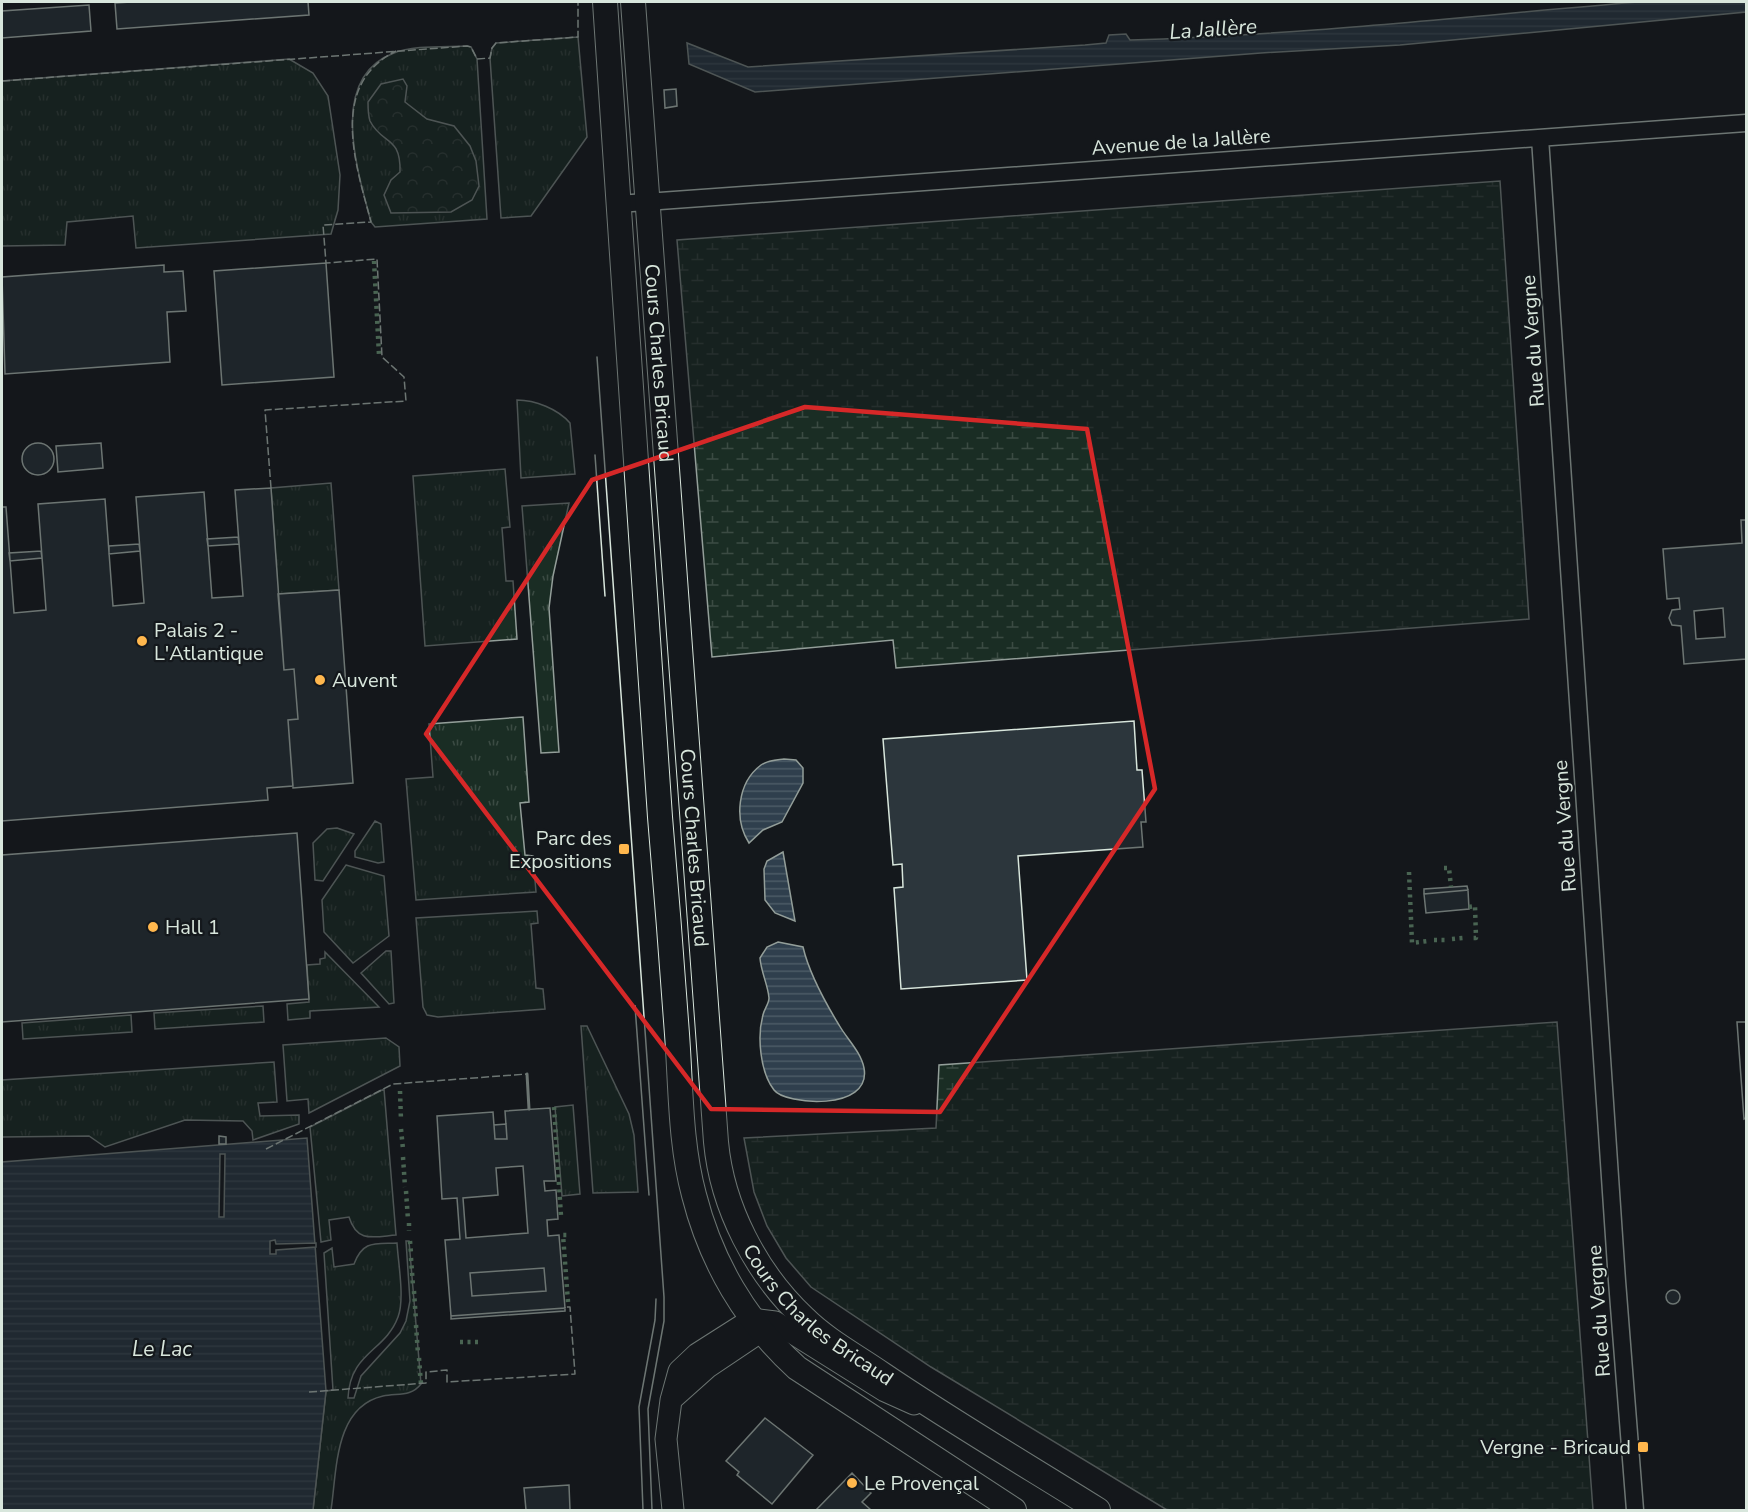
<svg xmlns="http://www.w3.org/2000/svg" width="1748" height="1512" viewBox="0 0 1748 1512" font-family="'Nunito Sans',sans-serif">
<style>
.grass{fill:url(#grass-tufts);stroke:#939e99;stroke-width:1.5}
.forest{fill:url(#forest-crowns);stroke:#939e99;stroke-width:1.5}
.wetland{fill:url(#wetland-marsh);stroke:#939e99;stroke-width:1.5}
.water{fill:url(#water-rules);stroke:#939e99;stroke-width:1.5}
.pier{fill:#14181c;stroke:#939e99;stroke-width:1.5}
.building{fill:#2c363c;stroke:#d8e6dc;stroke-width:1.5;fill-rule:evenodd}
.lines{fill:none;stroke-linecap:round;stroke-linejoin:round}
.minor-casing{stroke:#d8e6dc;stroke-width:19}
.tertiary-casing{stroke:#d8e6dc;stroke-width:23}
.secondary-casing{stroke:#d8e6dc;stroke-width:26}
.minor{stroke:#14181c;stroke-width:16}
.tertiary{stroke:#14181c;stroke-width:21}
.secondary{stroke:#14181c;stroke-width:24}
.tram{stroke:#d8e6dc;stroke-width:1.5}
.hedge{stroke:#8ac095;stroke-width:4.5;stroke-dasharray:3 4.5;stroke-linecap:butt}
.fence{stroke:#d8e6dc;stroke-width:1.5;stroke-dasharray:8 3;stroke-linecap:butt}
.wall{stroke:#d8e6dc;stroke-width:3}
.marked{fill:none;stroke:#d62828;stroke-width:4.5;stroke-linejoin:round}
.poi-dot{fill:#ffb74d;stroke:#14181c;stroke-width:2}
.labels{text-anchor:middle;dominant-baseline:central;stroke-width:4.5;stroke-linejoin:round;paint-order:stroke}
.street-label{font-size:20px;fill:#d8e6dc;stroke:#14181c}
.poi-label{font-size:20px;fill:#d8e6dc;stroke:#14181c;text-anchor:start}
.water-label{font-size:21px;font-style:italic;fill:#d8e6dc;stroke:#14181c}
</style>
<defs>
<pattern id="grass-tufts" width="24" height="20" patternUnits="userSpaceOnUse" patternTransform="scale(1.5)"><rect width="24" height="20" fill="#1a2d24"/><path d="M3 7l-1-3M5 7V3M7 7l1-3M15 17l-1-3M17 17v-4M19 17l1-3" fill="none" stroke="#3b4b43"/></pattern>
<pattern id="forest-crowns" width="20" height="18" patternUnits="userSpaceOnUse" patternTransform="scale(1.5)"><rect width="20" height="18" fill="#1a2d24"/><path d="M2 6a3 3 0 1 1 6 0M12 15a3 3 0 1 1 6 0" fill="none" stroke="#3b4b43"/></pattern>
<pattern id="wetland-marsh" width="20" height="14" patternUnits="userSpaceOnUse" patternTransform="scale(1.5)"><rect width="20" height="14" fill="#1a2d24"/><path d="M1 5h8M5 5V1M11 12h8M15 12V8" fill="none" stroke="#3b4b43"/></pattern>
<pattern id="water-rules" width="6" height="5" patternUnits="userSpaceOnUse" patternTransform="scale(1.5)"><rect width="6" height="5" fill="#2f3f4d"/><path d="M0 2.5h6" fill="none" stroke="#4c5b66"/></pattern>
</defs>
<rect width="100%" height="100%" fill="#14181c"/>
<path class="grass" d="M578 37 587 137 531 216 501 218 490 58 492 48 496 43Z
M467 46 471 47 477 59 487 219 375 227 371 222C358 172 327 78 394 53 412 45 446 47 467 46Z
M289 59 313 73 328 96 340 175 338 210 331 234 136 248 133 216 67 222 65 245 2 246V81Z
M517 400C535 400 558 409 570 423L575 474 521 478Z
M505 469 510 527 502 528 506 581H513L517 639 425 646 413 476Z
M331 483 339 590 278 594 271 488Z
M569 503 553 576 549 608 559 752 541 753 522 506Z
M523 717 529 802 520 803 525 855 533 856 536 892 416 900 406 779 433 777 429 724Z
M375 821 381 824 384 862 378 863 355 857V851Z
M337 828 354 834 323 881 315 880 313 843 327 829Z
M346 865 384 876 389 936 353 963 324 932 322 900Z
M537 911 538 923 531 924 536 988 543 989 545 1009 438 1017 427 1015 423 1007 416 918Z
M386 951H391L394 1003 389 1004 361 973Z
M325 952 379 1007 310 1011V1018L288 1020 287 1004 309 1002 307 965 320 964V959L325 958Z
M263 1006 264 1022 155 1029 154 1013Z
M131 1015 132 1032 23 1039 22 1023Z
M581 1026H587L629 1114 634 1135 638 1192 593 1193Z
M386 1038 399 1047 400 1066 309 1113 308 1099 287 1101 283 1045Z
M274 1062 277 1102 258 1103 260 1116 299 1115V1124L253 1140 252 1131 243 1121 185 1120 105 1147 89 1136 2 1137V1080Z
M384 1089 396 1235C373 1237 357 1243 349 1217L329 1220 331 1240 321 1242 310 1127Z
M573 1105 580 1194 562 1196 555 1107Z
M406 1241H409L421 1384C411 1397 398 1393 383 1396 334 1407 337 1471 331 1510H313L326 1391 333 1390 324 1253 332 1248 334 1267 354 1264C363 1240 375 1244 397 1243 398 1262 405 1299 398 1317 385 1352 350 1352 348 1398H354L361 1376 400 1333 406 1321 410 1301Z"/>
<path class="forest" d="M403 79 407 86 405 102 427 119 454 126 470 146 476 161 479 186 472 200 451 212 391 213 384 195 391 180 400 172C401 135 382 145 370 121 368 115 368 108 368 102L381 84Z"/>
<path class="wetland" d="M1500 181 1529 619 896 668 893 640 712 657 677 240Z
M1557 1022 1593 1510H1167L931 1367 811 1287 786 1258 767 1226 754 1192 744 1138 936 1128 939 1065Z"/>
<path class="water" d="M1638 2H1746V12L1400 45 1261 53 755 92 689 64 687 43 748 67 1085 45 1106 43 1109 35 1126 34 1130 40C1300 35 1469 16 1638 2Z
M784 759 796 760 803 768V783L782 822 763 830 749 843C734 820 737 783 761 765 768 760 777 760 784 759Z
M783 852 795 921 775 913 765 900 764 869 767 861Z
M778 942 803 947C809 973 825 1002 839 1025 847 1039 861 1052 864 1068 872 1112 785 1105 774 1090 760 1072 757 1036 763 1015 764 1009 769 1004 769 998 768 985 761 972 760 958L767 947Z
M307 1138 326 1391 313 1510H2V1162Z"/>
<path class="pier" d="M220 1154H225L224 1217H219Z
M275 1240 276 1244 316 1243V1247L276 1250V1254H270V1241Z"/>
<path class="building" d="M131 2H308L309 15 117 29 115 3Z
M89 5 91 31 2 38V11Z
M676 89 677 106 665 108 664 90Z
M326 263 334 377 222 385 214 271Z
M164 265V272L183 271 186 311 167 312 170 362 5 374 2 277Z
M22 459a16 16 0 1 1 32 0a16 16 0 1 1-32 0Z
M101 443 103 468 58 472 56 446Z
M271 488 284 670 294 669 298 719 288 720 293 786 267 788 268 800 2 821V507H6L14 613 46 610 38 504 105 499 113 606 144 603 136 497 204 492 212 598 243 596 235 490Z
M1741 520H1746V659L1684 664 1681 626 1672 625 1669 618 1672 610 1680 609 1679 598 1667 599 1663 549 1742 543ZM1723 608 1725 637 1696 639 1694 611Z
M238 537 239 544 208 546 207 539Z
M139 544 140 551 109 554V546Z
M41 551 42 558 10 561 9 553Z
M339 590 353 783 293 788 288 720 298 719 294 669 284 670 278 594Z
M1134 721 1137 770H1142L1146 822H1141L1143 847 1018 856 1027 980 901 989 894 888 903 887 902 864 893 865 883 739Z
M297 833 309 999 2 1022V855Z
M1467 886 1468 890 1424 894V889Z
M1468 890 1469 909 1426 913 1424 894Z
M1737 1022H1746V1118L1744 1119Z
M1737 1022H1746V1118L1744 1119Z
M550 1108 556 1181H544L545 1191 556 1190 558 1219 547 1220 548 1236 559 1235 565 1308 451 1316 445 1240 460 1239 457 1198 442 1199 437 1116 493 1112 495 1139H507L505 1111ZM523 1166 528 1233 466 1238 463 1198 498 1195 496 1168ZM544 1268 546 1291 472 1296 470 1273Z
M506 1124 507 1139H495L494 1125Z
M219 1136 226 1137V1144H219Z
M544 1268 546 1291 472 1296 470 1273Z
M1666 1297a7 7 0 1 1 14 0a7 7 0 1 1-14 0Z
M565 1308V1311L451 1319V1316Z
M765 1418 813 1455 772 1504 737 1475 739 1472 726 1461Z
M852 1473 871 1493 862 1502 871 1510H816Z
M569 1485 570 1510H526L524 1488Z"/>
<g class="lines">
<g class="minor-casing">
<path id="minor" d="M1540 138 1617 1281 1635 1510
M618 204 1746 123"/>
</g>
<g class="tertiary-casing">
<path id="tertiary" d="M671 1400 708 1367 775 1322
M673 1510 666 1439 671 1400 679 1371 697 1354 752 1319 775 1322 885 1391 914 1404"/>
</g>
<g class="secondary-casing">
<g id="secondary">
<path d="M605 2C622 273 640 545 660 817 666 889 672 962 677 1034 681 1088 680 1143 694 1195 711 1262 746 1322 797 1368L1014 1510"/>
<path id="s1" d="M633 2 716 1142C722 1207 756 1273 804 1318 826 1340 856 1356 882 1374 953 1422 1026 1465 1098 1510"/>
</g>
</g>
<use href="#minor" class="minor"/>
<use href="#tertiary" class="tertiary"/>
<use href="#secondary" class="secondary"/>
<path class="tram" d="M597 357 664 1297V1321L648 1409 652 1510
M595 455 605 596
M635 1006 649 1195
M643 1510 639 1407 655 1320 656 1299"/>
<path class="hedge" d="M374 261 379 355
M1444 868H1449L1451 887
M1409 872 1412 943 1428 941
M1469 907 1475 906 1476 938H1473
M1452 939 1463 938
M1434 940H1449
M400 1091 401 1120
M554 1107 561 1216
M401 1129 403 1149
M403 1157 405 1187
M406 1191 408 1220
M409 1223V1231
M410 1241 411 1253
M411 1258 413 1286
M414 1291 416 1321
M568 1302 563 1235H569
M416 1325 418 1354
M460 1342H480
M419 1358 421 1384"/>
<path class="fence" d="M2 81 467 46 471 47 477 59 490 58 492 48 496 43 578 37V2
M271 488 265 410 406 401 404 377 382 357 377 259 326 263 323 225 371 222C356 165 328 85 396 51
M266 1149 393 1084 527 1074
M309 1392 426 1383V1372L447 1370V1382L575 1374 570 1307H565"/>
<path class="wall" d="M527 1074 529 1109"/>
</g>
<path d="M0 0H1748V1512H0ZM805 407 1087 429 1155 789 940 1112 711 1109 426 734 592 480Z" fill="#14181c" fill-opacity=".55" fill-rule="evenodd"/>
<path class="marked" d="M805 407 1087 429 1155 789 940 1112 711 1109 426 734 592 480Z"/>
<g class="poi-dot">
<circle cx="142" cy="641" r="6"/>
<circle cx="320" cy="680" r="6"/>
<rect x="618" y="843" width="12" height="12" rx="3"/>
<circle cx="153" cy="927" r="6"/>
<rect x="1637" y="1441" width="12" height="12" rx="3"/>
<circle cx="852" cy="1483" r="6"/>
</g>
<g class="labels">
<g class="street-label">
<text transform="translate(1181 142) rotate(-4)">Avenue de la Jallère</text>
<text transform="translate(1533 341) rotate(-94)">Rue du Vergne</text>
<text stroke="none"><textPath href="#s1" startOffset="362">Cours Charles Bricaud</textPath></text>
<text transform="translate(1565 826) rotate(-94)">Rue du Vergne</text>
<text stroke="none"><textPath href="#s1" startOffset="848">Cours Charles Bricaud</textPath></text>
<text stroke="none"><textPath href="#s1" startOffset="1352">Cours Charles Bricaud</textPath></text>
<text transform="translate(1599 1311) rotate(-94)">Rue du Vergne</text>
</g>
<g class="poi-label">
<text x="154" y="630">Palais 2 -<tspan x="154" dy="23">L'Atlantique</tspan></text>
<text x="332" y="680">Auvent</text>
<text x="612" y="838" text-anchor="end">Parc des<tspan x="612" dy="23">Expositions</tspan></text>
<text x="165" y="927">Hall 1</text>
<text x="1631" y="1447" text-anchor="end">Vergne - Bricaud</text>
<text x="864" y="1483">Le Provençal</text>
</g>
<g class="water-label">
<text transform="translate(1213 29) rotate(-4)">La Jallère</text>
<text x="162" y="1349">Le Lac</text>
</g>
</g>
<rect width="1748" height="1512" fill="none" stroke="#d8e6dc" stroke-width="6"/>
</svg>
